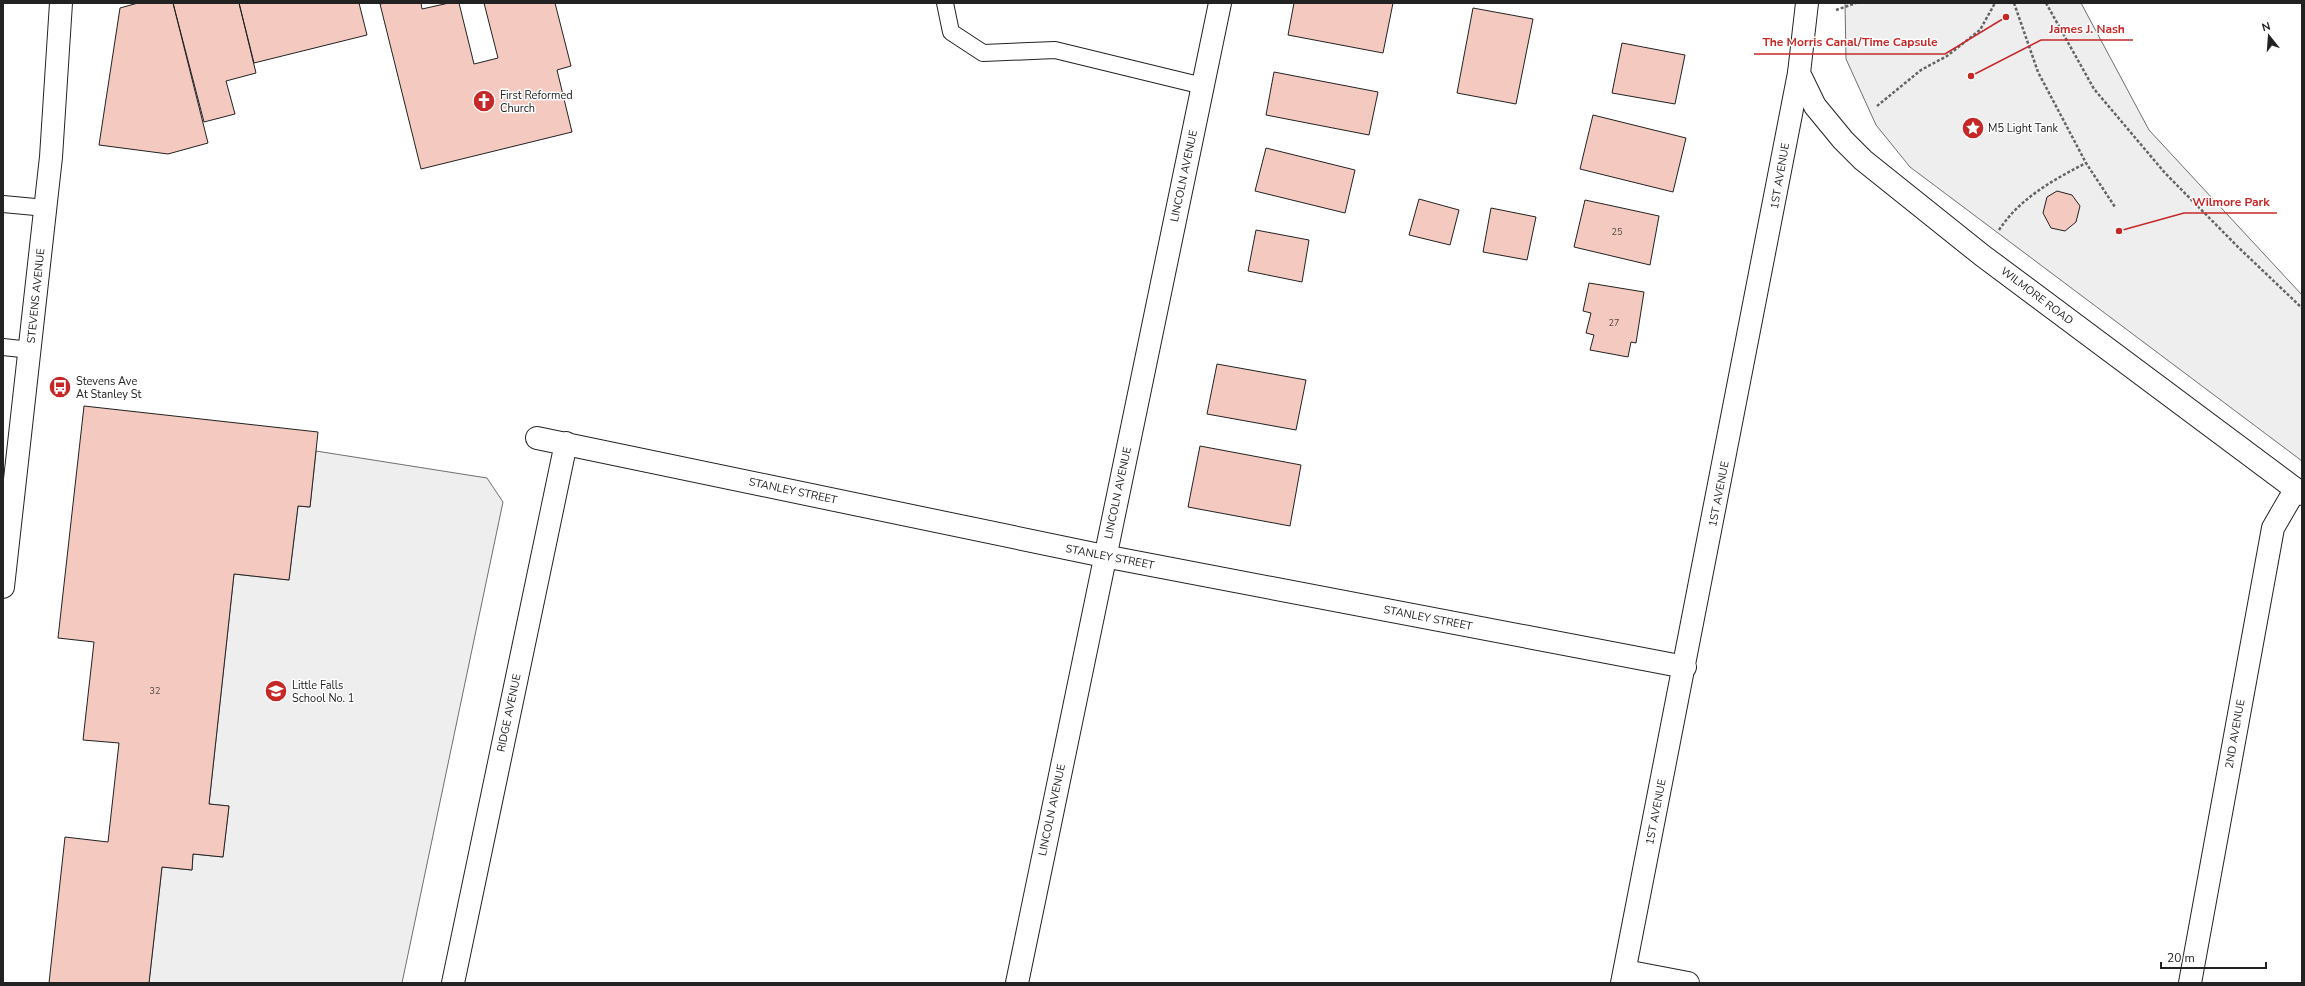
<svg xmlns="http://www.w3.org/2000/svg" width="2305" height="986" viewBox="0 0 2305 986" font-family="'Nunito Sans',sans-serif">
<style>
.green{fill:#eee;stroke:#6f6f6f}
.building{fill:#f3c9c0;stroke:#222}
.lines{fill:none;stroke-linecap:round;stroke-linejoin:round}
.lane-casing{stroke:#222;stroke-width:18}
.street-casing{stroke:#222;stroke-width:24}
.secondary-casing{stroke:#222;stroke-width:24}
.path{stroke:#646464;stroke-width:2.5;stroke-dasharray:3 2;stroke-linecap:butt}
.lane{stroke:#fff;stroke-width:16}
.street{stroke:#fff;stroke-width:22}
.secondary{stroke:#fff;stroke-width:22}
.labels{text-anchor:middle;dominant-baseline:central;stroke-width:3;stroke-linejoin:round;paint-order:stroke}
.number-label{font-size:9px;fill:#564c4a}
.poi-label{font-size:11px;fill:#222;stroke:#fff;text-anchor:start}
.street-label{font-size:11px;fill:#222;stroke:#fff}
.leader{fill:none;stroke:#c62828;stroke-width:1.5}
.callout-dot{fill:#c62828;stroke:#fff;stroke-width:1.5}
.callout-label{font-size:12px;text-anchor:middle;font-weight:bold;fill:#c62828;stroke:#fff;stroke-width:3;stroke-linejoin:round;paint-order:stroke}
</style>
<rect width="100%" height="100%" fill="#fff"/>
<path class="green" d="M1845 3H2081L2149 130 2302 295V461L1910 167 1876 125 1846 59Z
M316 451 487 478 503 502 402 983H149L162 867 192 870 193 854 223 857 229 806 209 804 234 574 289 580 298 506 310 507Z"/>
<path class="building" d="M138 3H173L208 143 168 154 99 145 120 8Z
M173 3H239L256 73 226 81 235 114 204 122Z
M239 3H359L367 35 254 63Z
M386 3H421L422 9 449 3H459L474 64 498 58 484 3H555L571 66 557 70 572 132 421 169 380 4Z
M1294 3H1393L1383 53 1288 35Z
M1473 8 1533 19 1516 104 1457 93Z
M1622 43 1685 55 1675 104 1612 93Z
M1274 72 1378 92 1369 135 1266 115Z
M1593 115 1686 138 1673 192 1580 169Z
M1266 148 1355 170 1345 213 1255 191Z
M2057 191 2072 195 2080 206 2076 222 2065 231 2051 228 2043 213 2047 197Z
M1419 199 1459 210 1450 245 1409 235Z
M1585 200 1659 216 1650 265 1574 247Z
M1491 208 1536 217 1527 260 1483 252Z
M1256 230 1309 240 1302 282 1248 271Z
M1589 283 1644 292 1636 343 1631 342 1628 357 1590 350 1594 335 1586 333 1591 313 1583 311Z
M1217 364 1306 380 1296 430 1207 414Z
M84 406 318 432 310 507 298 506 289 580 234 574 209 804 229 806 223 857 193 854 192 870 162 867 149 983H49L65 837 108 842 119 743 83 740 94 642 58 638Z
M1200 446 1301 465 1290 526 1188 507Z"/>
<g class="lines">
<g class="lane-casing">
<path id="lane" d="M945 3 951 32 983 53 1055 50 1203 86
M3 204 46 208
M3 347 31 350"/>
</g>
<g class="street-casing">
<path id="street" d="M537 438 1104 556 1685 667
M1625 971 1688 983
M453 983 566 443
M1017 983 1220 3
M1622 983 1799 73
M2190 983 2273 528 2295 490"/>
</g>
<g class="secondary-casing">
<path id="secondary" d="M1807 3 1799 73 1815 106 1843 140 1863 160 1983 256 2302 494
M3 587 51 157 61 3"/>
</g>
<path class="path" d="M2014 3 2038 72 2086 163 2115 207
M2046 3 2094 89 2165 173 2238 247 2302 308
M1836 10 1856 3
M1877 106 1921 70 1947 56 1980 30 1995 3
M1999 230C2020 198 2053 180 2086 163"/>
<use href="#lane" class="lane"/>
<use href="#street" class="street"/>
<use href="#secondary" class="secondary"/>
</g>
<defs>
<g id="church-disc" transform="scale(1.15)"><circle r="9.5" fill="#c62828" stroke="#fff"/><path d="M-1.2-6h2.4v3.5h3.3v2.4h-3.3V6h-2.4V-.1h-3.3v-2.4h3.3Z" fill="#fff"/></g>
<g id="sight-disc" transform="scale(1.15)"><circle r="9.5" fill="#c62828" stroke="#fff"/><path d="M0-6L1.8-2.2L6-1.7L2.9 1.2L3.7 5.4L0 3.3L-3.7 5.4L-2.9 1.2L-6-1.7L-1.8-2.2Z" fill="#fff"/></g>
<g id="bus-disc" transform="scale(1.15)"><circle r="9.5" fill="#c62828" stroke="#fff"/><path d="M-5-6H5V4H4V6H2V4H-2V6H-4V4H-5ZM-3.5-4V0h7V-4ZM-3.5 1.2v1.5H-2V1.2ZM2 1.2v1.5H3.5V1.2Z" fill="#fff"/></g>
<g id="school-disc" transform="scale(1.15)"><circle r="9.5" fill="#c62828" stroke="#fff"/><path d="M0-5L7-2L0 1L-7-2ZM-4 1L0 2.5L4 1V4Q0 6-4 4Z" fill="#fff"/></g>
</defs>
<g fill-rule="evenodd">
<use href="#church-disc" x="484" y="101"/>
<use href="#sight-disc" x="1973" y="128"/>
<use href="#bus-disc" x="60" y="387"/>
<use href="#school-disc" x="276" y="691"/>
</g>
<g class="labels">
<g class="number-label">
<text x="1617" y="232">25</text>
<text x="1614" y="323">27</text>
<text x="155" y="691">32</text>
</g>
<g class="poi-label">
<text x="500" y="95">First Reformed<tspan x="500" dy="13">Church</tspan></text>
<text x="1988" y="128">M5 Light Tank</text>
<text x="76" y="381">Stevens Ave<tspan x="76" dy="13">At Stanley St</tspan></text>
<text x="292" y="685">Little Falls<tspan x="292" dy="13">School No. 1</tspan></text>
</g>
<g class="street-label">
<text transform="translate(1184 176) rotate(-78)">LINCOLN AVENUE</text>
<text transform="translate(1780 176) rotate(-80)">1ST AVENUE</text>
<text transform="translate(36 296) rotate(-84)">STEVENS AVENUE</text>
<text transform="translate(2037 296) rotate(37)">WILMORE ROAD</text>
<text transform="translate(793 491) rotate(12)">STANLEY STREET</text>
<text transform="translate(1118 493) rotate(-78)">LINCOLN AVENUE</text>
<text transform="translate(1719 494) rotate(-79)">1ST AVENUE</text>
<text transform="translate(1110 557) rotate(11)">STANLEY STREET</text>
<text transform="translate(1428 618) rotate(11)">STANLEY STREET</text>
<text transform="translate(509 713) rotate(-78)">RIDGE AVENUE</text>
<text transform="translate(2235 734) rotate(-80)">2ND AVENUE</text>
<text transform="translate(1052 810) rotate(-78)">LINCOLN AVENUE</text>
<text transform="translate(1656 812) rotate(-79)">1ST AVENUE</text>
</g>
</g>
<path class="leader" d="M1971 76L2041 40H2133M2006 17L1945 54H1754M2119 231L2184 213H2277"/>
<g class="callout-dot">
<circle cx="1971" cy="76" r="4"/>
<circle cx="2006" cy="17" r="4"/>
<circle cx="2119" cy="231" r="4"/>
</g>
<g class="callout-label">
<text x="2087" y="33">James J. Nash</text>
<text x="1850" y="46">The Morris Canal/Time Capsule</text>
<text x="2231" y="206">Wilmore Park</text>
</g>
<rect width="2305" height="986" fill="none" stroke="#222222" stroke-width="8"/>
<g transform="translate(2269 36) rotate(343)" stroke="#ffffff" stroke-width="3" paint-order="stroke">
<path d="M0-3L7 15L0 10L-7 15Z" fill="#222222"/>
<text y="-6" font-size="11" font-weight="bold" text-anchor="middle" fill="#222222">N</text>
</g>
<path d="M2161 962v6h105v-6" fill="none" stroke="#222222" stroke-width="2"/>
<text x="2167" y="962" font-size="12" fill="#222222" stroke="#ffffff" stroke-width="3" paint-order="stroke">20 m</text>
</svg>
